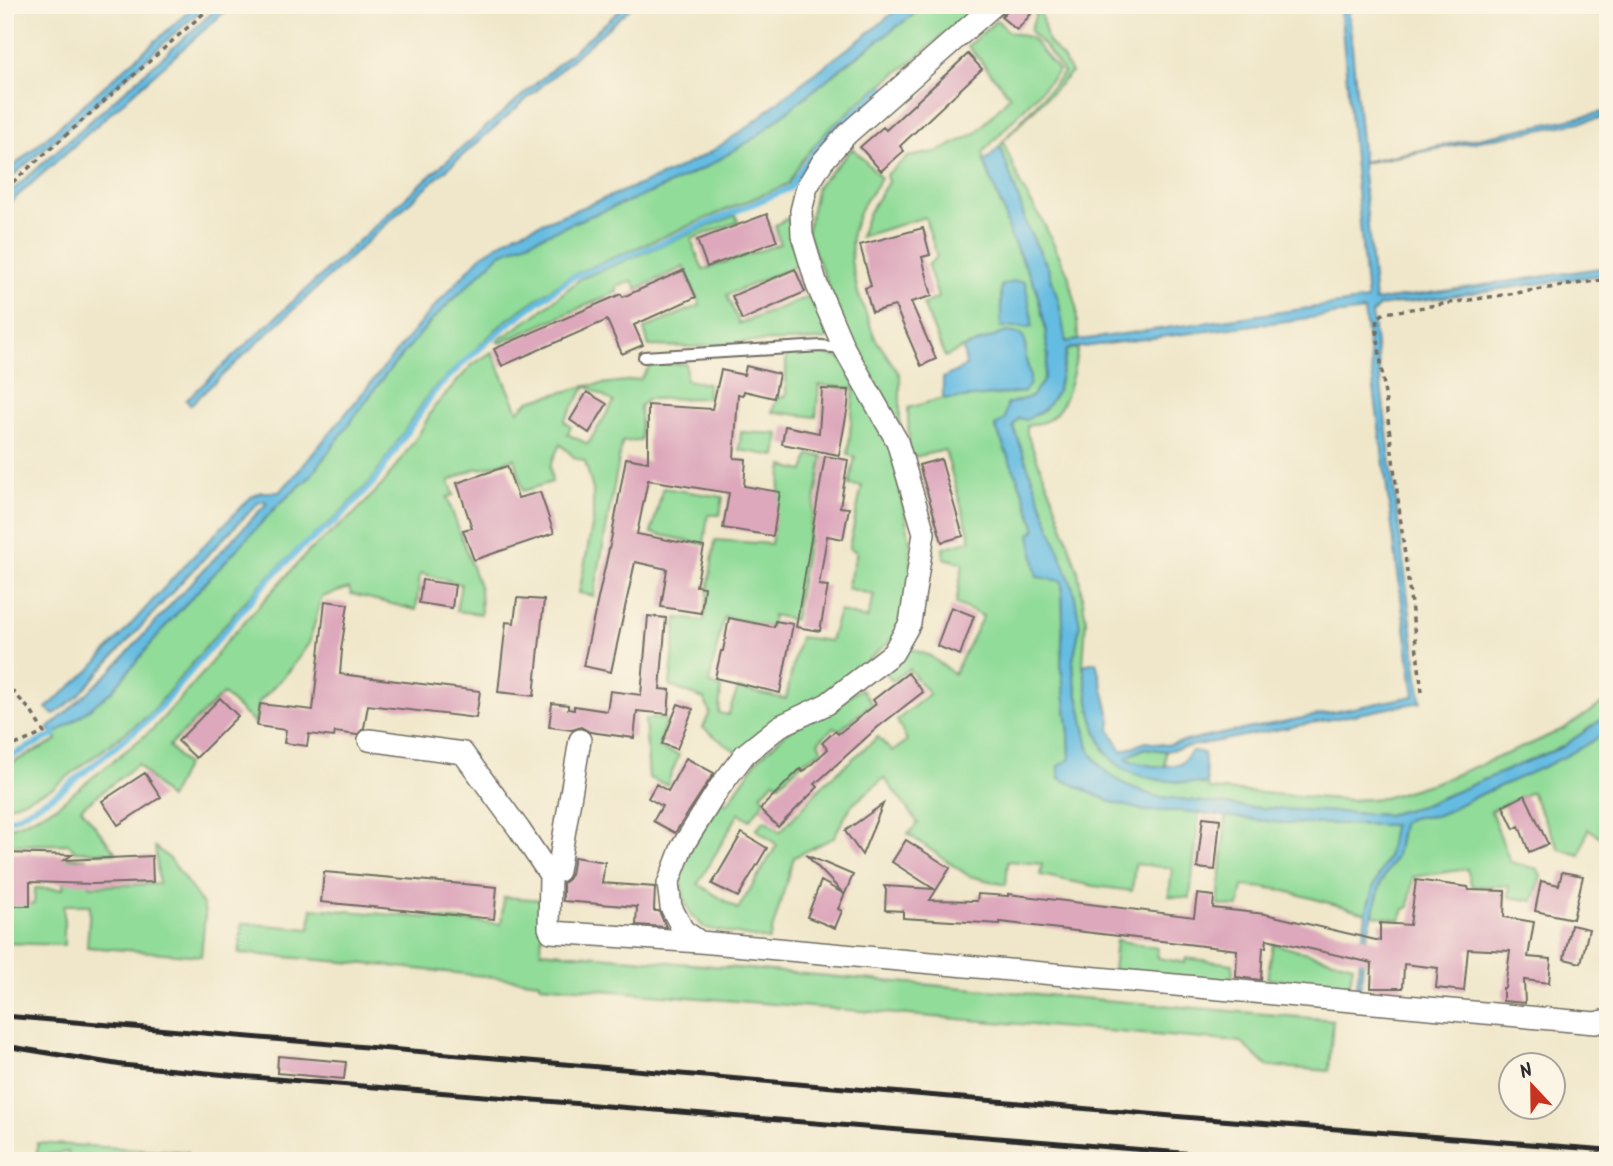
<svg xmlns="http://www.w3.org/2000/svg" width="1613" height="1166" viewBox="0 0 1613 1166" font-family="Kalam,sans-serif">
<style>
.green{fill:#91dc99;stroke:#5e8462;stroke-width:2;fill-rule:evenodd}
.water{fill:#65bce2;stroke:#487486;stroke-width:2}
.lines{fill:none;stroke-linecap:round;stroke-linejoin:round}
.stream{stroke:#65bce2;stroke-width:6}
.building{fill:#dda8bc}
.service-casing{stroke:#706d63;stroke-width:14}
.minor-casing{stroke:#706d63;stroke-width:24}
.path{stroke:#706d63;stroke-width:3.5;stroke-dasharray:5 5;stroke-linecap:butt}
.service{stroke:#fff;stroke-width:10}
.minor{stroke:#fff;stroke-width:21}
.rail{stroke:#2b2b2b;stroke-width:5}
</style>
<rect width="100%" height="100%" fill="#fcf5e5"/>
<filter id="ink" filterUnits="userSpaceOnUse"><feTurbulence type="fractalNoise" baseFrequency=".0143" numOctaves="2"/><feDisplacementMap in="SourceGraphic" scale="14" xChannelSelector="R" yChannelSelector="G"/><feConvolveMatrix kernelMatrix="1 2 1 2 8 2 1 2 1" color-interpolation-filters="sRGB"/></filter>
<filter id="wash" filterUnits="userSpaceOnUse"><feTurbulence type="fractalNoise" baseFrequency=".00686" numOctaves="4" result="noise"/><feDisplacementMap in="SourceGraphic" scale="28" xChannelSelector="R" yChannelSelector="G"/><feGaussianBlur stdDeviation="1.57" result="paint"/><feColorMatrix in="noise" values="0 0 0 0 0 0 0 0 0 0 0 0 0 0 0 0 0 1.4 0 .05"/><feComposite in="paint" operator="in"/></filter>
<g filter="url(#wash)">
<rect width="100%" height="100%" fill="#f0e7ca"/>
<path class="green" d="M926 5H978L916 58 861 101 828 130 802 160 788 184 570 276 505 321 430 392 372 480 333 520 300 546 260 585 221 629 150 714 53 788 5 808V766L57 740 55 734 78 718 112 691 169 622 277 506 310 477 386 374 432 320 501 253 590 216 655 191 708 166 753 139 840 69Z
M1027 5H1044L1041 15 1048 42 1063 58 1071 73 1003 141 1022 188 1042 220 1068 274 1076 304 1078 340 1065 342 1059 303 1048 268 1026 225 1021 206 1000 146 1003 141 1064 73 1048 50 1030 31 1036 14Z
M997 20 1007 31 1031 38 1059 71 983 152 984 162 1004 212 1009 233 1036 288 1045 326 1048 357 1043 381 1031 397 1007 404 1022 489 1036 530 1062 580 1063 622 1061 667 1069 734 1070 759 1059 778 1111 802 1199 812 1190 898 1169 896 1172 868 1135 864 1132 891 1094 886 1040 875 1042 864 1008 861 1006 885 969 876 908 834 918 823 884 778 851 806 833 838 794 857 769 940 705 928 691 915 683 896 680 875 690 850 721 800 727 804 758 759 787 732 861 689 872 703 840 730 834 727 818 742 822 750 803 762 779 784 774 781 761 794 765 800 750 820 739 813 698 884 738 909 777 845 756 829 765 820 780 832 826 782 878 737 892 752 907 741 897 720 929 694 909 669 892 681 884 671 906 647 930 656 954 674 983 616 956 604 963 563 944 558 943 548 971 540 945 450 909 458 908 408 943 398 952 399 1024 392 1030 374 1026 360 1025 340 1007 332 963 348 945 357 923 304 938 298 928 265 937 257 925 217 860 237 868 214 888 182 886 175 908 157 940 151 976 133 1010 96 968 46Z
M853 148 881 178 861 208 852 232 851 261 858 293 875 338 900 375V434L858 359 807 233 817 186Z
M736 215 738 222 691 239 703 270 780 244 775 225 788 218 796 252 802 263 727 295 739 324 808 297 819 306 831 337 822 340 743 342 692 347 649 346 644 329 700 305 684 267 637 289 633 281 616 287 617 292 500 343 497 341 537 314 580 279Z
M1078 348C1074 369 1068 408 1048 420 1043 423 1034 424 1027 426V434L1052 495 1078 571 1086 620 1083 665 1090 705 1104 750 1118 765 1132 773 1160 780 1207 784 1209 789 1351 800 1384 798 1442 780 1533 743 1563 729 1608 700V715L1562 747 1424 805 1387 815 1245 807 1154 796 1126 785 1105 771 1090 752 1074 677 1073 660 1080 626 1013 426 1019 418 1057 392 1067 350Z
M492 352 518 411 529 401 586 386 641 379 651 364H686V380L708 384V398L648 399 640 406 641 440 622 442 594 596 579 593 593 521V490L585 461 575 458 560 444 550 466 552 482 523 491 515 458 485 468 474 469 449 481 454 495 447 497 480 589 481 614 456 611 461 584 420 573 416 610 351 594 349 588 322 597 309 643 290 670 259 702 255 724 223 694 169 746 186 765 169 799 138 764 81 808 116 853 75 851 69 844 5 845V829L24 822 57 806 153 729 205 671 224 644 309 551 354 514 383 484 419 434 434 407 472 365ZM586 386 614 402 588 444 567 434 571 427 564 421Z
M818 353 841 358 890 445 896 465 910 542 911 581 897 635 828 695 738 753 703 728 710 712 704 699 670 686 677 618 704 621 715 540 771 544 783 466 804 471 809 455 823 456 794 620 773 615 771 627 725 617 722 624 709 683 721 688 719 713 728 715 738 689 786 699 795 656 800 637 830 641 839 611 867 619 874 595 847 588 857 552 849 548 862 486 849 485 855 457 848 455 854 389 819 385 816 417 772 412 777 398 786 396V355Z
M741 432 779 434 776 456 739 450Z
M663 488 723 497 720 515H708L704 544 651 533Z
M645 719H666L659 748 679 755 667 785 649 778Z
M1608 731V836L1605 840 1588 829 1580 855 1559 849 1531 792 1491 811 1510 862 1538 869 1541 876 1533 901 1509 897V886H1472L1467 869 1413 877 1409 907 1404 909 1400 920 1373 915 1381 882 1396 856 1402 823C1415 813 1424 819 1438 815 1450 811 1461 803 1472 798 1519 778 1565 760 1608 731Z
M1145 748 1166 751 1165 766C1153 767 1135 766 1126 757Z
M1226 816 1283 823 1394 825 1388 857 1374 885 1366 913 1278 889 1243 886 1239 907 1218 905Z
M155 847 170 859 203 905 205 914 201 956 87 947 90 905H64V945L5 943V905L34 904 35 888 63 889 64 857 87 859 90 886 159 884Z
M504 897 544 900 541 951 1333 1020 1329 1071 1267 1066 1241 1042 540 985V982L378 965 239 953 242 923 310 929 312 908 501 924Z
M1116 940 1157 948 1158 958 1185 963 1186 958 1233 964 1232 982 1113 971Z
M1273 944 1353 965 1349 989 1267 979Z
M37 1143 188 1152 187 1161H68V1152L37 1156Z"/>
<path class="water" d="M196 5H207L5 183V174Z
M221 5H232L5 207V197Z
M626 5H634L422 191 190 405 186 400 417 187Z
M902 5H926L840 69 753 139 708 166 655 191 590 216 501 253 432 320 386 374 310 477 277 506 169 622 112 691 78 718 55 734 48 729 111 671 176 599 267 503 265 501 258 503 187 576 78 696 54 715 46 708 90 670 182 568 251 497 261 492H279L292 479 426 316 482 255 517 233 669 173 709 153 748 127 786 95 875 28Z
M1340 5H1348L1363 162 1608 111V117L1362 163 1375 301 1608 267V274L1379 306 1372 314 1421 702 1166 751 1145 748 1127 757 1129 761 1158 767 1181 764 1192 751 1204 753 1207 784C1180 782 1140 782 1118 765 1092 745 1088 695 1083 665L1096 662 1111 720 1110 730 1122 751 1146 742 1166 745 1414 696 1364 311 1067 349 1057 392 1045 409 1026 420 1019 418 1013 426 1074 591 1080 626 1073 660 1074 677 1090 752 1105 771 1126 785 1154 796 1245 807 1387 815 1424 805 1562 747 1608 715V731C1565 760 1519 778 1472 798 1461 803 1450 811 1438 815 1424 819 1415 813 1402 823L1396 856 1381 882 1366 940 1360 991H1356L1366 913 1374 885 1388 857 1393 825 1283 823 1181 811H1145L1111 802 1059 778V766L1070 759 1069 734 1061 667 1063 622 1062 581 1037 577 1030 534 1036 529 1022 489 995 426 1005 419 1007 404 1031 397 1043 381 1048 357 1045 326 1036 288 1009 233 1004 212 984 162 1000 146 1021 206 1026 225 1048 268 1059 303 1066 342 1367 300Z
M1015 281 1025 282 1032 318V327H1001V286Z
M1007 332 1021 334 1025 340 1026 360 1030 374V384L1024 392 952 399 943 398V378L966 366 963 348Z"/>
<g class="lines">
<path class="stream" d="M5 759 55 734
M5 821 16 817 61 791 152 717 262 587 302 547 335 522 374 482 433 393 464 362 508 324 571 278 661 243 790 188 805 164 829 134 884 88"/>
</g>
<g id="blocks">
<path class="building" d="M1012 5H1021L1031 14 1017 30 1001 17Z
M968 54 982 69 900 146 904 151 881 171 860 147 883 127 886 130Z
M767 214 777 241 707 267 697 240Z
M923 228 930 255 922 257 932 296 911 302 936 359 921 366 895 306 872 312 865 288 871 286 860 245Z
M795 269 805 292 742 320 732 296Z
M684 270 696 297 634 325 643 345 622 354 607 320 502 366 494 349 621 294 623 297Z
M746 366 779 374 774 398 744 391 743 395 738 394 734 458 746 459 744 486 780 492 773 536 723 528 729 493 648 480 637 534 704 547 696 586 704 587 701 613 661 607 667 569 635 562 611 672 583 666 611 540 626 458 648 462V405L712 409 721 370 744 375Z
M822 389 849 390 848 406 839 455 782 444 785 426 819 433Z
M587 392 607 404 589 433 570 420Z
M825 456 848 460 840 507 849 508 843 539 827 536 819 585 828 586 820 631 796 627Z
M941 459 963 536 942 542 919 465Z
M507 466 518 498 540 492 554 533 474 560 463 530 472 528 457 483Z
M422 580 455 585 452 608 419 603Z
M517 598 544 600 534 696 498 692 506 622 514 623Z
M325 601 348 604 341 650H342L340 674 480 691 476 718 368 705 364 728 357 735 335 732 334 737 309 734 307 746 284 743 286 730 257 726 260 704 313 710Z
M951 607 974 616 960 655 937 646Z
M648 616 666 618 660 689 670 690 668 714 637 711 634 738 590 732 581 727 572 730 549 727 552 703 568 705V709L574 710V706L607 711 610 691 641 695Z
M729 618 774 627 775 621 793 624 780 693 715 678 721 651H723Z
M908 673 923 692 878 727 815 784 818 787 778 827 760 809 800 769 803 772 828 749 822 743 835 731 838 734 876 704 873 700Z
M220 698 238 716 196 758 178 741Z
M678 704 693 709 677 749 662 744Z
M686 758 714 773 675 833 653 821 662 806 648 798 656 784 668 791Z
M145 773 161 797 118 825 102 801Z
M1525 795 1548 844 1529 852 1519 826 1514 829 1503 806Z
M883 804 862 855 845 831Z
M1203 817 1220 819 1215 870 1197 868Z
M742 833 767 848 738 897 712 884Z
M906 840 950 868 930 900 977 901 978 894 1008 896V894L1194 917 1197 894 1214 896 1213 908 1265 914 1380 941V923L1410 925 1416 880 1468 887 1469 890 1505 891 1504 917 1534 922 1528 957 1551 959 1549 983 1524 980 1525 1003 1503 1001V988H1505L1510 951 1468 949 1464 991 1436 988 1438 968 1404 964 1403 988H1371L1372 963 1267 939 1266 947H1263L1261 980 1236 977 1237 950 1000 922V924L903 918V911L885 910 886 890 884 886 934 889 892 862Z
M5 853 72 855 64 860 152 856 153 882 92 884 30 882V906H7L8 882H5Z
M806 855 853 875 838 909 842 911 835 928 807 917 821 881 844 894Z
M574 857 605 862 602 883 655 887 654 911H659L666 927 636 925 637 907 563 901V883L568 879 571 874Z
M324 872 497 887 494 919 321 902Z
M1562 872 1583 876 1573 919 1535 911 1541 881 1559 885Z
M1571 925 1589 929 1581 963 1564 959Z
M278 1056 346 1062 344 1079 277 1073Z"/>
</g>
</g>
<g filter="url(#ink)">
<use href="#blocks" fill-opacity="0" stroke="#706d63" stroke-width="2"/>
<g class="lines">
<g class="service-casing">
<path id="service" d="M644 357 821 346 844 348"/>
</g>
<g class="minor-casing">
<path id="minor" d="M994 5 847 134 823 161 807 187 801 211 802 235 817 285 844 348 897 441 924 533 910 623 893 653 827 704 780 726 745 754 719 788 682 847 668 884 671 907 683 930 700 942 1595 1023 1608 1020
M369 740 463 753 519 829 550 875 549 928 551 932 700 942
M550 875 558 871 580 740"/>
</g>
<path class="path" d="M5 189 213 5
M5 683 31 711 44 733 5 749
M1422 692 1377 331 1378 317 1385 313 1608 279"/>
<use href="#service" class="service"/>
<use href="#minor" class="minor"/>
<path class="rail" d="M5 1016 1207 1119 1608 1150
M5 1046 122 1065 228 1075 1280 1161"/>
</g>
</g>
<rect width="1613" height="1166" fill="none" stroke="#fcf5e5" stroke-width="28"/>
<g transform="translate(1532 1086) rotate(338)"><circle r="33" fill="#fcf5e5" stroke="#a8a49b" stroke-width="2"/>
<path d="M0-5L12 26L0 18L-12 26Z" fill="#c8321e"/>
<text y="-10" font-size="19" font-weight="bold" text-anchor="middle" fill="#2b2b2b">N</text>
</g>
</svg>
